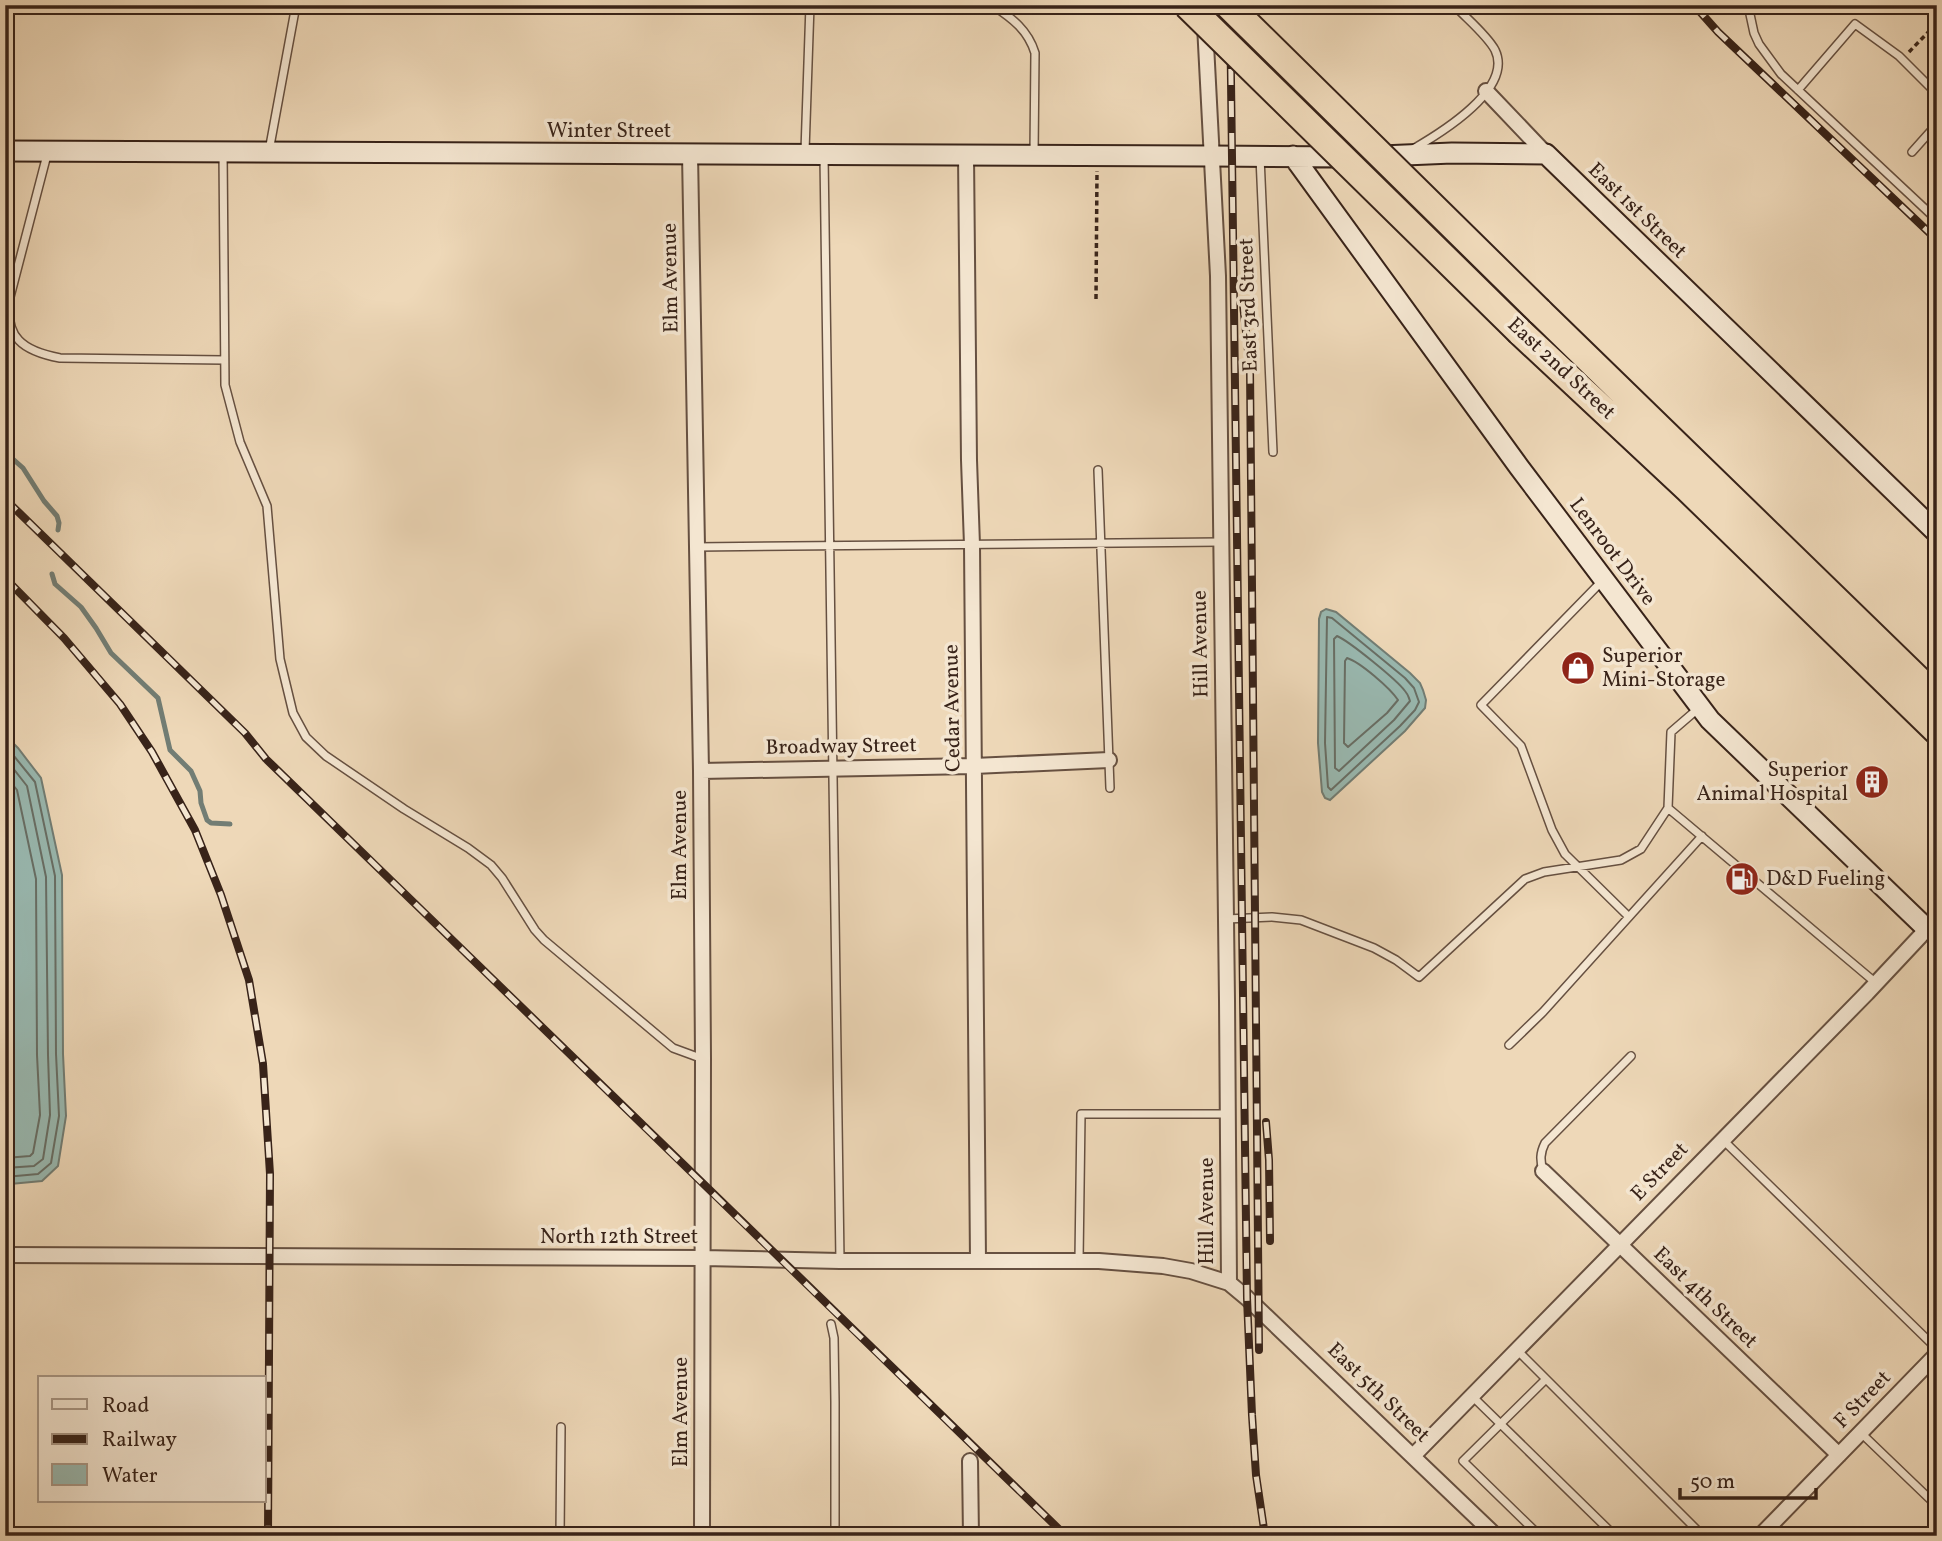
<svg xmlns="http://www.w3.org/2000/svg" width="1942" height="1541" viewBox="0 0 1942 1541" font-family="Vollkorn,serif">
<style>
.water{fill:#99b9b1;stroke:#727d74;stroke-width:2}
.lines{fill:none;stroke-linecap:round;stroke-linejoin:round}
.shore{stroke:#686e65;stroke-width:2}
.stream{stroke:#727d74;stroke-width:5}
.lane-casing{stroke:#665041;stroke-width:10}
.street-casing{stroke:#665041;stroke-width:18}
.secondary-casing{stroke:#382319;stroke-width:23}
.highway-casing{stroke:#382319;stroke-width:30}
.path{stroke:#382319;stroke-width:3.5;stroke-dasharray:5 3.5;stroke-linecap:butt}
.lane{stroke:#f4e6d1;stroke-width:7}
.street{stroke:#f4e6d1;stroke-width:14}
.secondary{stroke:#f4e6d1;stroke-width:19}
.highway{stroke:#eed8b8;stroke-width:26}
.rail-casing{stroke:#382319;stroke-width:8}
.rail{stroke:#f4e6d1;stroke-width:5;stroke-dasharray:16;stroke-linecap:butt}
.highway-bridge-casing{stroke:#382319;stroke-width:30;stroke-linecap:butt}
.highway-bridge{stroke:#eed8b8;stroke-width:26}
.labels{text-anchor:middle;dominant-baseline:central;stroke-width:7;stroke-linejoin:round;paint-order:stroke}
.street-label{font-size:21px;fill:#382319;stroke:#f4e6d1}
.poi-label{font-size:21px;fill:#382319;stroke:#f4e6d1;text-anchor:start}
</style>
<rect width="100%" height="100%" fill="#eed8b8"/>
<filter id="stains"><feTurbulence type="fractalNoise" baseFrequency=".00286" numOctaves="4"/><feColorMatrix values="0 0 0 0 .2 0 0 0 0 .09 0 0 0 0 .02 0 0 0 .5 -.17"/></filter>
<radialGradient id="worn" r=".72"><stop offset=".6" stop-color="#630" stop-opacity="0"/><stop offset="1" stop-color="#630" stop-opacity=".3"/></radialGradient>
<path class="water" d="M1326 609 1336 612 1410 673 1420 683 1423 690 1426 700 1425 708 1405 731 1330 800 1325 798 1322 792 1318 743 1319 619 1321 612Z
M5 735 18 748 41 778 62 875 63 1054 66 1116 58 1166 42 1181 10 1184H5Z"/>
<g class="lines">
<path class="shore" d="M1327 617 1332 618 1405 678 1414 688 1419 702 1415 710 1400 726 1331 790 1328 787 1325 743Z
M1337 636C1349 641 1397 680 1405 691 1409 696 1408 696 1410 701L1394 720 1339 771 1335 768 1334 639Z
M1347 658C1360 662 1390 688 1398 700L1387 713 1348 747 1344 743 1345 661Z
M5 745 35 782 55 876 56 1054 59 1116 51 1163 38 1174 5 1177
M5 758 27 786 46 877 48 1055 50 1115 43 1159 34 1166 5 1168
M5 775 17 790 36 879 37 1055 40 1115 33 1153 30 1156 5 1158"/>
<path class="stream" d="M5 452 23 468 44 501 57 516 59 523 58 530
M52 574 55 584 81 607 96 628 111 653 158 698 170 750 191 771 200 791 201 803 207 820 211 823 230 824"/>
<g class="lane-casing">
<path id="lane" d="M992 5C1012 18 1028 30 1035 53L1034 154
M1748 5 1754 33 1759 44 1781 74 1937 220
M1798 90 1855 24 1899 56 1937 94
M1413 149C1439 134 1514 89 1495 50 1487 35 1466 18 1454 5
M48 151 10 297C4 338 23 351 60 358L224 360
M269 151 296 5
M805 151 810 5
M223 152 225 385 240 442 267 506 280 659 293 713 306 737 326 756 404 809 468 848 491 865 502 878 535 930 544 940 673 1048 703 1059
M1912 152 1937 124
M824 156 840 1261
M1260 157 1273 452
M1098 470 1110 788
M696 547 1221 542
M1603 580 1481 705 1521 746 1552 830 1565 854 1628 916
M1668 808 1876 983
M1226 919 1272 917 1301 920 1374 948 1396 960 1419 977 1525 879 1544 872 1621 860 1641 849 1668 808 1671 732 1700 707
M1509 1045 1543 1012 1702 836
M1723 1140 1937 1349
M1543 1171C1540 1160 1540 1153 1545 1143L1631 1056
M1079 1260 1081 1114H1227
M831 1324 834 1338 835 1402V1536
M1517 1350 1703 1536
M1472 1396 1615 1536
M1861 1433 1937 1506
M560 1536 561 1427
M1540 1536 1463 1461 1546 1379"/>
</g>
<g class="street-casing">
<path id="street" d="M1205 25 1218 276 1227 1000 1229 1283
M1486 91 1546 154
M690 154 701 771 703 1059 702 1536
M966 155 969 460 972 545 978 1261
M701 771 974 766 1109 760
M1543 1171 1839 1455
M5 1255 703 1258 840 1261H1099L1163 1266 1191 1271 1229 1283 1247 1298 1496 1536
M1413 1456 1867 993 1927 929 1937 939
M970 1461 971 1536
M1760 1536 1937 1354"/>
</g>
<g class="secondary-casing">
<path id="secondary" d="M5 151 1212 156 1358 157 1452 153 1546 154 1937 533
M1293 156 1519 467 1710 720 1927 929 1937 919"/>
</g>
<g class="highway-casing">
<path id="highway" d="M1539 311 1937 698
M1520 332 1687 488 1937 731"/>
</g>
<path class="path" d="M1909 52 1937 23
M1096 299 1097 171"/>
<use href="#lane" class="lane"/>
<use href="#street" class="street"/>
<use href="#secondary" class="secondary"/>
<use href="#highway" class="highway"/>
<g class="rail-casing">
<path id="rail" d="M1230 5 1247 1298 1252 1415 1256 1475 1265 1536
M1694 5 1718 32 1937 240
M1243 304 1250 369 1259 1350
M5 499 245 733 266 759C533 1018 799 1278 1066 1536
M5 578 64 638 120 704 152 752 195 830 221 895 249 980 263 1064 270 1174 268 1536
M1266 1122 1269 1160 1270 1241"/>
</g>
<use href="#rail" class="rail"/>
<g class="highway-bridge-casing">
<path id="highway-bridge" d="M1187 5 1520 332
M1228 5 1539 311"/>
</g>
<use href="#highway-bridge" class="highway-bridge"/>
</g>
<defs>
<g id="shop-disc" transform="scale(1.75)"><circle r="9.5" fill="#8f2418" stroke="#f4e6d1"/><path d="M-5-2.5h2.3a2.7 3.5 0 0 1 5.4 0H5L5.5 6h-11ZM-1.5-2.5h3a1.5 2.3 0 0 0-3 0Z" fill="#fff"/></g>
<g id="building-disc" transform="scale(1.75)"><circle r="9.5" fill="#8f2418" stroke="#f4e6d1"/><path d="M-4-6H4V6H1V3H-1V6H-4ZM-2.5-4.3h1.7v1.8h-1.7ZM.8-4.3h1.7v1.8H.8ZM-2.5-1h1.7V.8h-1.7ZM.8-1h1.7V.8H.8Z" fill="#fff"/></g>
<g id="fuel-disc" transform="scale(1.75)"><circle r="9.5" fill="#8f2418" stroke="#f4e6d1"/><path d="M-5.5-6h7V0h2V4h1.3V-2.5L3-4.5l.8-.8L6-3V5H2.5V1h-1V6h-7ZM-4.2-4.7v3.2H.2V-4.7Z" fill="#fff"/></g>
</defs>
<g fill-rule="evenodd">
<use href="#shop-disc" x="1578" y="668"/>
<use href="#building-disc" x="1872" y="782"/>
<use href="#fuel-disc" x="1742" y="879"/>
</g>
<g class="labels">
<g class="street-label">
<text x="609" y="131">Winter Street</text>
<text transform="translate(1637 211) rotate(44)">East 1st Street</text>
<text transform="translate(671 278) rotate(-91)">Elm Avenue</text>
<text transform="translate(1249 305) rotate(-92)">East 3rd Street</text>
<text transform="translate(1561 369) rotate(43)">East 2nd Street</text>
<text transform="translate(1612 552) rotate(53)">Lenroot Drive</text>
<text transform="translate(1201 644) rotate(-91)">Hill Avenue</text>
<text transform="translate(953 708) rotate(-91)">Cedar Avenue</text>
<text transform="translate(841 747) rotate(-1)">Broadway Street</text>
<text transform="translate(680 845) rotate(-90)">Elm Avenue</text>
<text transform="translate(1660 1172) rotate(-46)">E Street</text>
<text transform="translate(1207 1211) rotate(-90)">Hill Avenue</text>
<text x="619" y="1237">North 12th Street</text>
<text transform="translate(1705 1298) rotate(44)">East 4th Street</text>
<text transform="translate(1378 1393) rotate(44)">East 5th Street</text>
<text transform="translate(1863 1400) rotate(-46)">F Street</text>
<text transform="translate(681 1412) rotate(-90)">Elm Avenue</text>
</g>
<g class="poi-label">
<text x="1602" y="656">Superior<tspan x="1602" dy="24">Mini-Storage</tspan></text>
<text x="1848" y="770" text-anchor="end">Superior<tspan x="1848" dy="24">Animal Hospital</tspan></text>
<text x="1766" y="879">D&amp;D Fueling</text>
</g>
</g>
<rect width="1942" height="1541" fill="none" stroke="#eed8b8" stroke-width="28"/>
<rect x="7" y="7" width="1928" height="1527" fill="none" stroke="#382319" stroke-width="3.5"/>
<rect x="14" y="14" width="1914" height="1513" fill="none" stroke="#382319" stroke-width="2"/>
<rect x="38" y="1376" width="228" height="126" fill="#f4e6d1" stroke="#a99887" stroke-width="2"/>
<rect x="52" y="1399" width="35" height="10" fill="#f4e6d1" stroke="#a99887" stroke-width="2"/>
<text x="102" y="1412" font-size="21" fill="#382319">Road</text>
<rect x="52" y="1434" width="35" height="10" fill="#382319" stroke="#a99887" stroke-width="2"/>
<text x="102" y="1446" font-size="21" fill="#382319">Railway</text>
<rect x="52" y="1464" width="35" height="21" fill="#99b9b1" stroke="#a99887" stroke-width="2"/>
<text x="102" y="1482" font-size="21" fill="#382319">Water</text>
<path d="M1680 1488v10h136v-10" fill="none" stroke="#382319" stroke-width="3.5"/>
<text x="1690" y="1488" font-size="21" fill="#382319" stroke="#f4e6d1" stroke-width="5" paint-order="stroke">50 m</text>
<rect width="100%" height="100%" filter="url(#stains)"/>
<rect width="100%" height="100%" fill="url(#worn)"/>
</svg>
